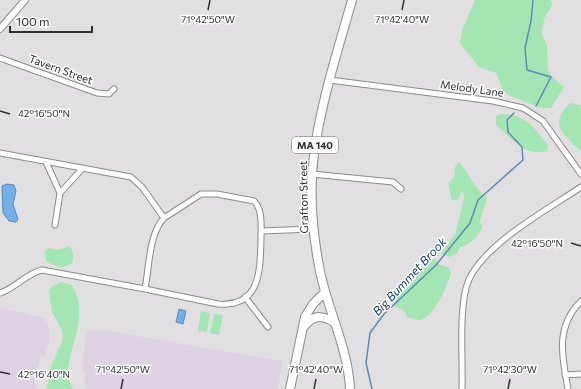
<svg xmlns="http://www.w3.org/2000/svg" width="581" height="389" viewBox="0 0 581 389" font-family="Commissioner,sans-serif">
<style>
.commercial{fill:#ded1e4}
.green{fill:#a3e6b4}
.water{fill:#71b0e9;stroke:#5d89b2}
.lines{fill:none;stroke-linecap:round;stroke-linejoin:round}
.stream{stroke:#5d89b2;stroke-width:1.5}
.minor-casing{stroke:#8a898c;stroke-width:7}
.tertiary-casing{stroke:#8a898c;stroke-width:8}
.primary-casing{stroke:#8a898c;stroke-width:10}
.minor{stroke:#fff;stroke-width:5}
.tertiary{stroke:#fff;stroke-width:6}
.primary{stroke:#fff;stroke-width:8}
.ticks{fill:none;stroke:#2f2e30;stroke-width:1.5}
.labels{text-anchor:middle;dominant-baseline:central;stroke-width:3;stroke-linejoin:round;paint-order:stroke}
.shield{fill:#fff;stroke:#6d6d6e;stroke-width:1}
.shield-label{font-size:10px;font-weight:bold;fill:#2f2e30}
.street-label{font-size:11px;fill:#2f2e30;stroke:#fff}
.water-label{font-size:12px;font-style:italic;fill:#124065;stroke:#fff}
.ticks-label{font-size:10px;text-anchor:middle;fill:#2f2e30;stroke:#fff;stroke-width:3;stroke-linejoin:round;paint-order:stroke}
</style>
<rect width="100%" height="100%" fill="#e1dfe2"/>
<path class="commercial" d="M0 308 42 317 48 323 50 338 45 356 41 355 35 381 37 389H0Z
M96 329 282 361 278 389H89L84 384 86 372 81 371 87 332Z"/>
<path class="green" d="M475 0H551L552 5 544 19 542 34 547 45 548 69 551 76 564 87 551 108H541L508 95 503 90 496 73 479 67 460 43 462 31Z
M570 103 581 105V151C563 135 548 124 570 103Z
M500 114C526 114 533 126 548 145L547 151C525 157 511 138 496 125V116Z
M459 162C470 173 474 190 487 198L480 221 482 228C476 239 471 244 460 247L457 253 450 257 441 254 456 232 464 199 463 190 458 199 452 201 448 183 454 178 455 167Z
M69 246C74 251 74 257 72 263 62 270 56 267 46 261L45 251 49 248 58 250Z
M431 259H436L438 264 448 267 451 273C447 286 436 313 423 319 418 322 412 318 407 317L405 312 396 307 391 293Z
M61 282 72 285C95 325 55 360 73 389H47L50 369 63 339 62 330 52 312 49 291 51 287Z
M201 311 210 313 207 332 198 331Z
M214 314 223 315 219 335 210 333Z"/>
<path class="water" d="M7 184 14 185 16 191 13 204 18 220 16 222 9 221 3 213 2 186Z
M179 309 186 311 183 324 176 322Z"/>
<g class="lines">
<path class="stream" d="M533 0 531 21 525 48 527 70 551 77 536 106
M372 389 366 363 370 333 384 314 436 265 470 223 478 200 523 160 522 147 508 132 507 120 514 113"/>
<g class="minor-casing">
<path id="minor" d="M0 58 97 93 109 94 114 89
M330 80 493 101 523 108 543 121 581 174
M0 153 131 177 142 187 164 218C149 233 149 269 145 289L42 270C25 274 16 288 0 293
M46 162 60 193 55 225
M312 174 393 182 401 189
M60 193 82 169
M261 231 313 229
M145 289 218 304C261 307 260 271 261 239 261 228 263 209 254 201L217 194H201L164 218
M245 297 268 327
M565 375 581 374
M462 389C463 359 459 317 466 288 476 248 547 210 581 187
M568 389C562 357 555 327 581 301"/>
</g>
<g class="tertiary-casing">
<path id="tertiary" d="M0 29 25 0"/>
</g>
<g class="primary-casing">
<path id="primary" d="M303 328C312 315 321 314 335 323
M290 389 305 317 313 304 325 292
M350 389C348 346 326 307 319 266 312 229 309 191 314 154 321 102 338 50 352 0"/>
</g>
<use href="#minor" class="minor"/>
<use href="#tertiary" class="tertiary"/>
<use href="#primary" class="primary"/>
</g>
<path class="ticks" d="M208 10 210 0M402 10 404 0M0 111 10 114M571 243 581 246M0 372 10 374M121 389 123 379M314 389 316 379M508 389 510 379"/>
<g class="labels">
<rect class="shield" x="292" y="137" width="46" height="16" rx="3"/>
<g class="shield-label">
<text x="315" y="145">MA 140</text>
</g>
<g class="street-label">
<text transform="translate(61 69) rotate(20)">Tavern Street</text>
<text transform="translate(472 88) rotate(8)">Melody Lane</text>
<text transform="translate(303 197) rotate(-91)">Grafton Street</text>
</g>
<g class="water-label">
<text transform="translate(409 276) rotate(-47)">Big Bummet Brook</text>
</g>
</g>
<g class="ticks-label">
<text x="208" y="23">71°42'50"W</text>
<text x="402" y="23">71°42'40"W</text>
<text x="44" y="117">42°16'50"N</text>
<text x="537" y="247">42°16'50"N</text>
<text x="123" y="373">71°42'50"W</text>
<text x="316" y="373">71°42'40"W</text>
<text x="510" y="373">71°42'30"W</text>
<text x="44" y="378">42°16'40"N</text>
</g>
<path d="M10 26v6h82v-6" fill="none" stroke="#2f2e30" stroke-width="2"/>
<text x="16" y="26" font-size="12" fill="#2f2e30" stroke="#ffffff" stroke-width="3" paint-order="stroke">100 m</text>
</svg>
